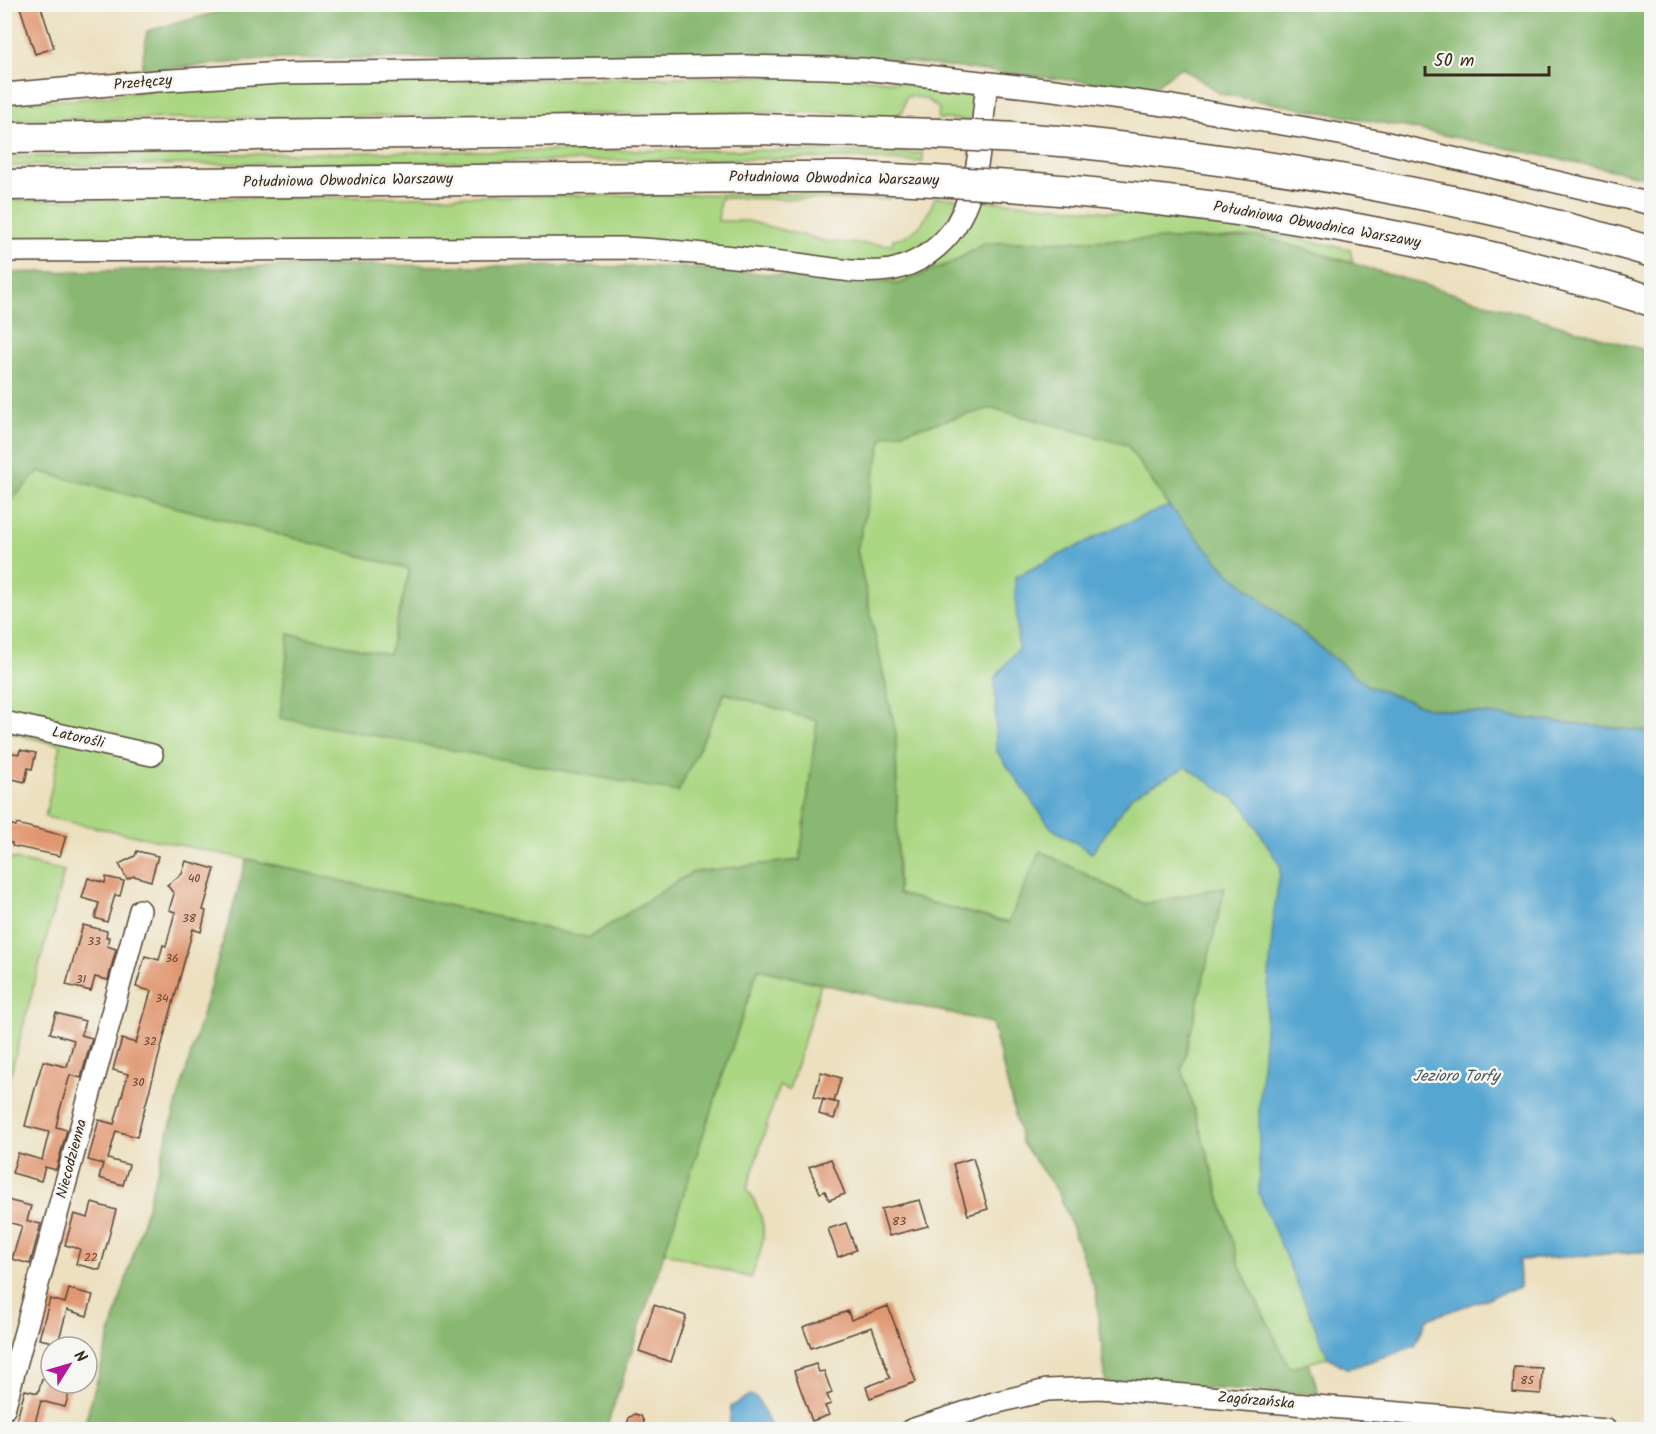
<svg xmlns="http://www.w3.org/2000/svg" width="1656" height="1434" viewBox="0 0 1656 1434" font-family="Kalam,sans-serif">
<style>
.green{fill:#abd783;stroke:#738050;stroke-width:1.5}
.forest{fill:#88b871;stroke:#627148;stroke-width:1.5}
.water{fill:#57a6d1;stroke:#496878;stroke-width:1.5}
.building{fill:#e0966f}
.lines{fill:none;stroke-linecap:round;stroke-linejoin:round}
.minor-casing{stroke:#564536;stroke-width:24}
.highway-casing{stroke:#564536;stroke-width:33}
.minor{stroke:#fff;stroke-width:21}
.highway{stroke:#fff;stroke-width:30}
.highway-bridge-casing{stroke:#564536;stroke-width:33;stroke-linecap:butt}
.highway-bridge{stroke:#fff;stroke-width:30}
.labels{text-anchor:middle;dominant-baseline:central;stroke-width:5;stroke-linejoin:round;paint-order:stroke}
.number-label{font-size:12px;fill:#644532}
.street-label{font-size:15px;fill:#3b2a1e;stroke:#f6f6f2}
.water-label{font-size:16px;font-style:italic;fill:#45555d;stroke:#f6f6f2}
</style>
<rect width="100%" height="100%" fill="#f6f6f2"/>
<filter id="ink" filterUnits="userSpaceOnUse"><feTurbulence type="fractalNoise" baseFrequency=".0167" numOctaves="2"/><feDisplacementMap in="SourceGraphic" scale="12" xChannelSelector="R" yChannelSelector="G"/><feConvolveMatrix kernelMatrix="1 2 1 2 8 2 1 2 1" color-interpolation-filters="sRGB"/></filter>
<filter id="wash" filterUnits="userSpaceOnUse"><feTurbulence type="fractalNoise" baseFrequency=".008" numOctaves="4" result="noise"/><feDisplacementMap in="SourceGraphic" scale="24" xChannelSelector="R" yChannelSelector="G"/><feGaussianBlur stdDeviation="1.35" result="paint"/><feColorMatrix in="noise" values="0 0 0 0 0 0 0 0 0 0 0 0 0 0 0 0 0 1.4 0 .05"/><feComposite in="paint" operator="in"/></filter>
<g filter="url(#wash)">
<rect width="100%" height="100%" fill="#ece0bf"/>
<path class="green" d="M831 75 972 90 976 95 975 120 938 119 939 109C929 98 920 97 906 96L902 113H899L900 119 855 114 806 112 5 120 4 101 72 100 206 84Z
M745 150 922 153 923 162 856 158 4 166 5 157 472 151Z
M890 193V199L870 200 720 198 718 221H747L828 242 892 245 893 239C918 236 927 219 935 197L960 199C940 240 920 256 875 263L5 244 4 200Z
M974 200C1100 209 1226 223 1350 249L1353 263 1263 237 985 243 955 261 899 284 872 282 899 278Z
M992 408 1127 445 1169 506 1228 572 1428 708 1651 732 1652 1171 1650 1172 1651 1251 1519 1260 1520 1287 1427 1319 1415 1346 1348 1369 1328 1357 1290 1369 1241 1269 1182 1069 1225 887 1144 904 1040 851 1009 923 898 894 896 734 857 550 883 437Z
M39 471 410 569 389 654 678 792 725 693 817 720 800 860 692 873 589 938 247 859 45 817 61 745 5 732 4 507Z
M5 857 64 871 5 1095 4 857Z
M758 969 821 984 789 1090 779 1086 747 1189C771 1225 765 1240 751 1278L664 1252Z"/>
<path class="forest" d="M244 5H1651V178L1410 128 1221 94 1181 67 1151 89 843 55 271 59 141 71 147 31Z
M1263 237 1651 352V732L1428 708 1368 686 1228 572 1169 506 1127 445 992 408 883 437 857 550 896 734 898 894 1008 923 1040 851 1144 904 1225 887 1182 1069 1241 1269 1290 1368 1309 1363 1319 1394 1106 1383 1096 1292 1059 1193 1022 1143 992 1023 758 969 606 1429H83L247 859 589 938 692 872 800 860 817 721 725 693 678 792 280 718 289 634 389 654 410 569 39 471 5 507V273L334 265 676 267 899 284 955 261 985 243Z"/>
<path class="water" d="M1169 506 1228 572 1368 686 1428 708 1651 732 1650 1171 1651 1251 1519 1260 1520 1287 1427 1319 1415 1346 1348 1369 1328 1357 1259 1194V1108L1274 911 1281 867 1243 805 1186 767 1132 796 1092 853 1051 828 996 750 995 678 1018 649 1015 577 1116 527Z
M750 1395 758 1399 772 1429H729L731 1407Z"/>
<g id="blocks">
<path class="building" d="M19 4H40L54 48 35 54Z
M20 750 36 753 32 769 28 768 25 782 4 777 7 752 19 754Z
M9 824 16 826 17 824 66 836 60 856 12 846V843L4 842Z
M137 851 158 856 151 881 134 876 127 879 119 864 135 856Z
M186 861 215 869 203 910 206 911 201 932 193 929 137 1137 116 1131 108 1159 129 1165 123 1185 99 1178 103 1164 88 1160 99 1120 114 1124 128 1074 113 1070 115 1062 122 1039 136 1043 151 991 136 987 145 956 159 960 163 945 166 946 175 912 169 910 174 894 167 885 182 874Z
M106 877 124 881 120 896 115 895 107 922 95 918 99 903 82 898 88 878 105 883Z
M83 925 107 931 106 937H109L107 946 116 949 108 980 95 977 91 991 66 985Z
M56 1013 85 1021 81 1035 92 1038 81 1078 70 1075 59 1113 56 1127 67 1130 56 1170 45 1167 41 1181 12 1173 18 1153 42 1160 49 1132 25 1126 37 1081 43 1061 67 1067 74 1040 50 1033Z
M821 1072 841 1078 834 1102 814 1097Z
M823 1099 839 1103 834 1119 819 1114Z
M973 1158 988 1209 968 1215 953 1164Z
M831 1159 845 1194 829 1200 825 1191 820 1193 809 1167Z
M7 1200 31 1206 27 1221 41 1224 30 1264 12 1259 22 1226 4 1221Z
M920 1200 928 1226 889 1236 881 1209Z
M92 1203 116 1210 100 1270 76 1264 80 1249 65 1245 74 1214 88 1218Z
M846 1223 856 1250 838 1257 828 1229Z
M69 1289 93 1295 87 1316 67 1310 58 1343 39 1339 50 1299 65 1303Z
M654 1305 686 1316 671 1362 639 1351Z
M888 1306 916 1382 870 1398 866 1387 890 1378 872 1327 811 1348 803 1327 848 1311 851 1320Z
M816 1364 819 1372 824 1371 832 1393 827 1395 831 1404 825 1406 829 1415 812 1421 794 1371Z
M1514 1367 1542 1368 1541 1394 1513 1392Z
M42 1379 71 1387 65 1407 41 1401 33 1430H14L25 1390 38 1393Z
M635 1414 641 1416 644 1422 643 1430H625L629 1418Z"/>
</g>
</g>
<g filter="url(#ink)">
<use href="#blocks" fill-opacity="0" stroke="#564536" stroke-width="1.5"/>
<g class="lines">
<g class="minor-casing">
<path id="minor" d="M4 94 156 81 281 73 746 66 863 69 1054 90 1172 106 1306 128 1383 142 1652 204
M4 251 621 248C678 250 733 257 790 263 822 267 858 275 890 270 917 265 941 248 956 225 981 183 981 129 987 83
M4 722 152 755
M4 1409 140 910
M911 1430 994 1403 1047 1390 1100 1388 1606 1430"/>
</g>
<g class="highway-casing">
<path id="highway" d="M4 138 755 129 938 134
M4 185 756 177H849L935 181"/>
</g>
<use href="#minor" class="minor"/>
<use href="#highway" class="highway"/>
<g class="highway-bridge-casing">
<path id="highway-bridge" d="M938 134C986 137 1034 138 1082 143 1275 164 1466 196 1652 252
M935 181C1177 195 1420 228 1652 301"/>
</g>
<use href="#highway-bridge" class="highway-bridge"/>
</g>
</g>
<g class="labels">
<g class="number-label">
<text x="194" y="878">40</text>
<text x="189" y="918">38</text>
<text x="94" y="941">33</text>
<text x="172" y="958">36</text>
<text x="81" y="979">31</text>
<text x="162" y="998">34</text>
<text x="150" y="1041">32</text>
<text x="138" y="1082">30</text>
<text x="899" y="1221">83</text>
<text x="91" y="1257">22</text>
<text x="1527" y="1380">85</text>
</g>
<g class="street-label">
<text transform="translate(143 83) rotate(-5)">Przełęczy</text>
<text transform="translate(834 179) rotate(1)">Południowa Obwodnica Warszawy</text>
<text transform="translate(348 181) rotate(-1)">Południowa Obwodnica Warszawy</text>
<text transform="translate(1317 225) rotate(10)">Południowa Obwodnica Warszawy</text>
<text transform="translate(78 738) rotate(13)">Latorośli</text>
<text transform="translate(72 1159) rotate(-75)">Niecodzienna</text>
<text transform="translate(1256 1401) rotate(5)">Zagórzańska</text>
</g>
<g class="water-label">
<text x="1456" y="1076">Jezioro Torfy</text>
</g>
</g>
<rect width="1656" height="1434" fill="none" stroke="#f6f6f2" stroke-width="24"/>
<g transform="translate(69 1365) rotate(53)"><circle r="28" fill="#f6f6f2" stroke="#aba49d" stroke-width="1.5"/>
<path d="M0-4.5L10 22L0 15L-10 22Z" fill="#b5179e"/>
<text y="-9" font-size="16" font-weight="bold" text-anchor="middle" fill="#3b2a1e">N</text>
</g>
<path d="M1425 66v9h124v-9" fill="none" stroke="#3b2a1e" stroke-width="3"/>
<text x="1434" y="66" font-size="18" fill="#3b2a1e" stroke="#f6f6f2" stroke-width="4.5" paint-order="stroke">50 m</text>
</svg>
